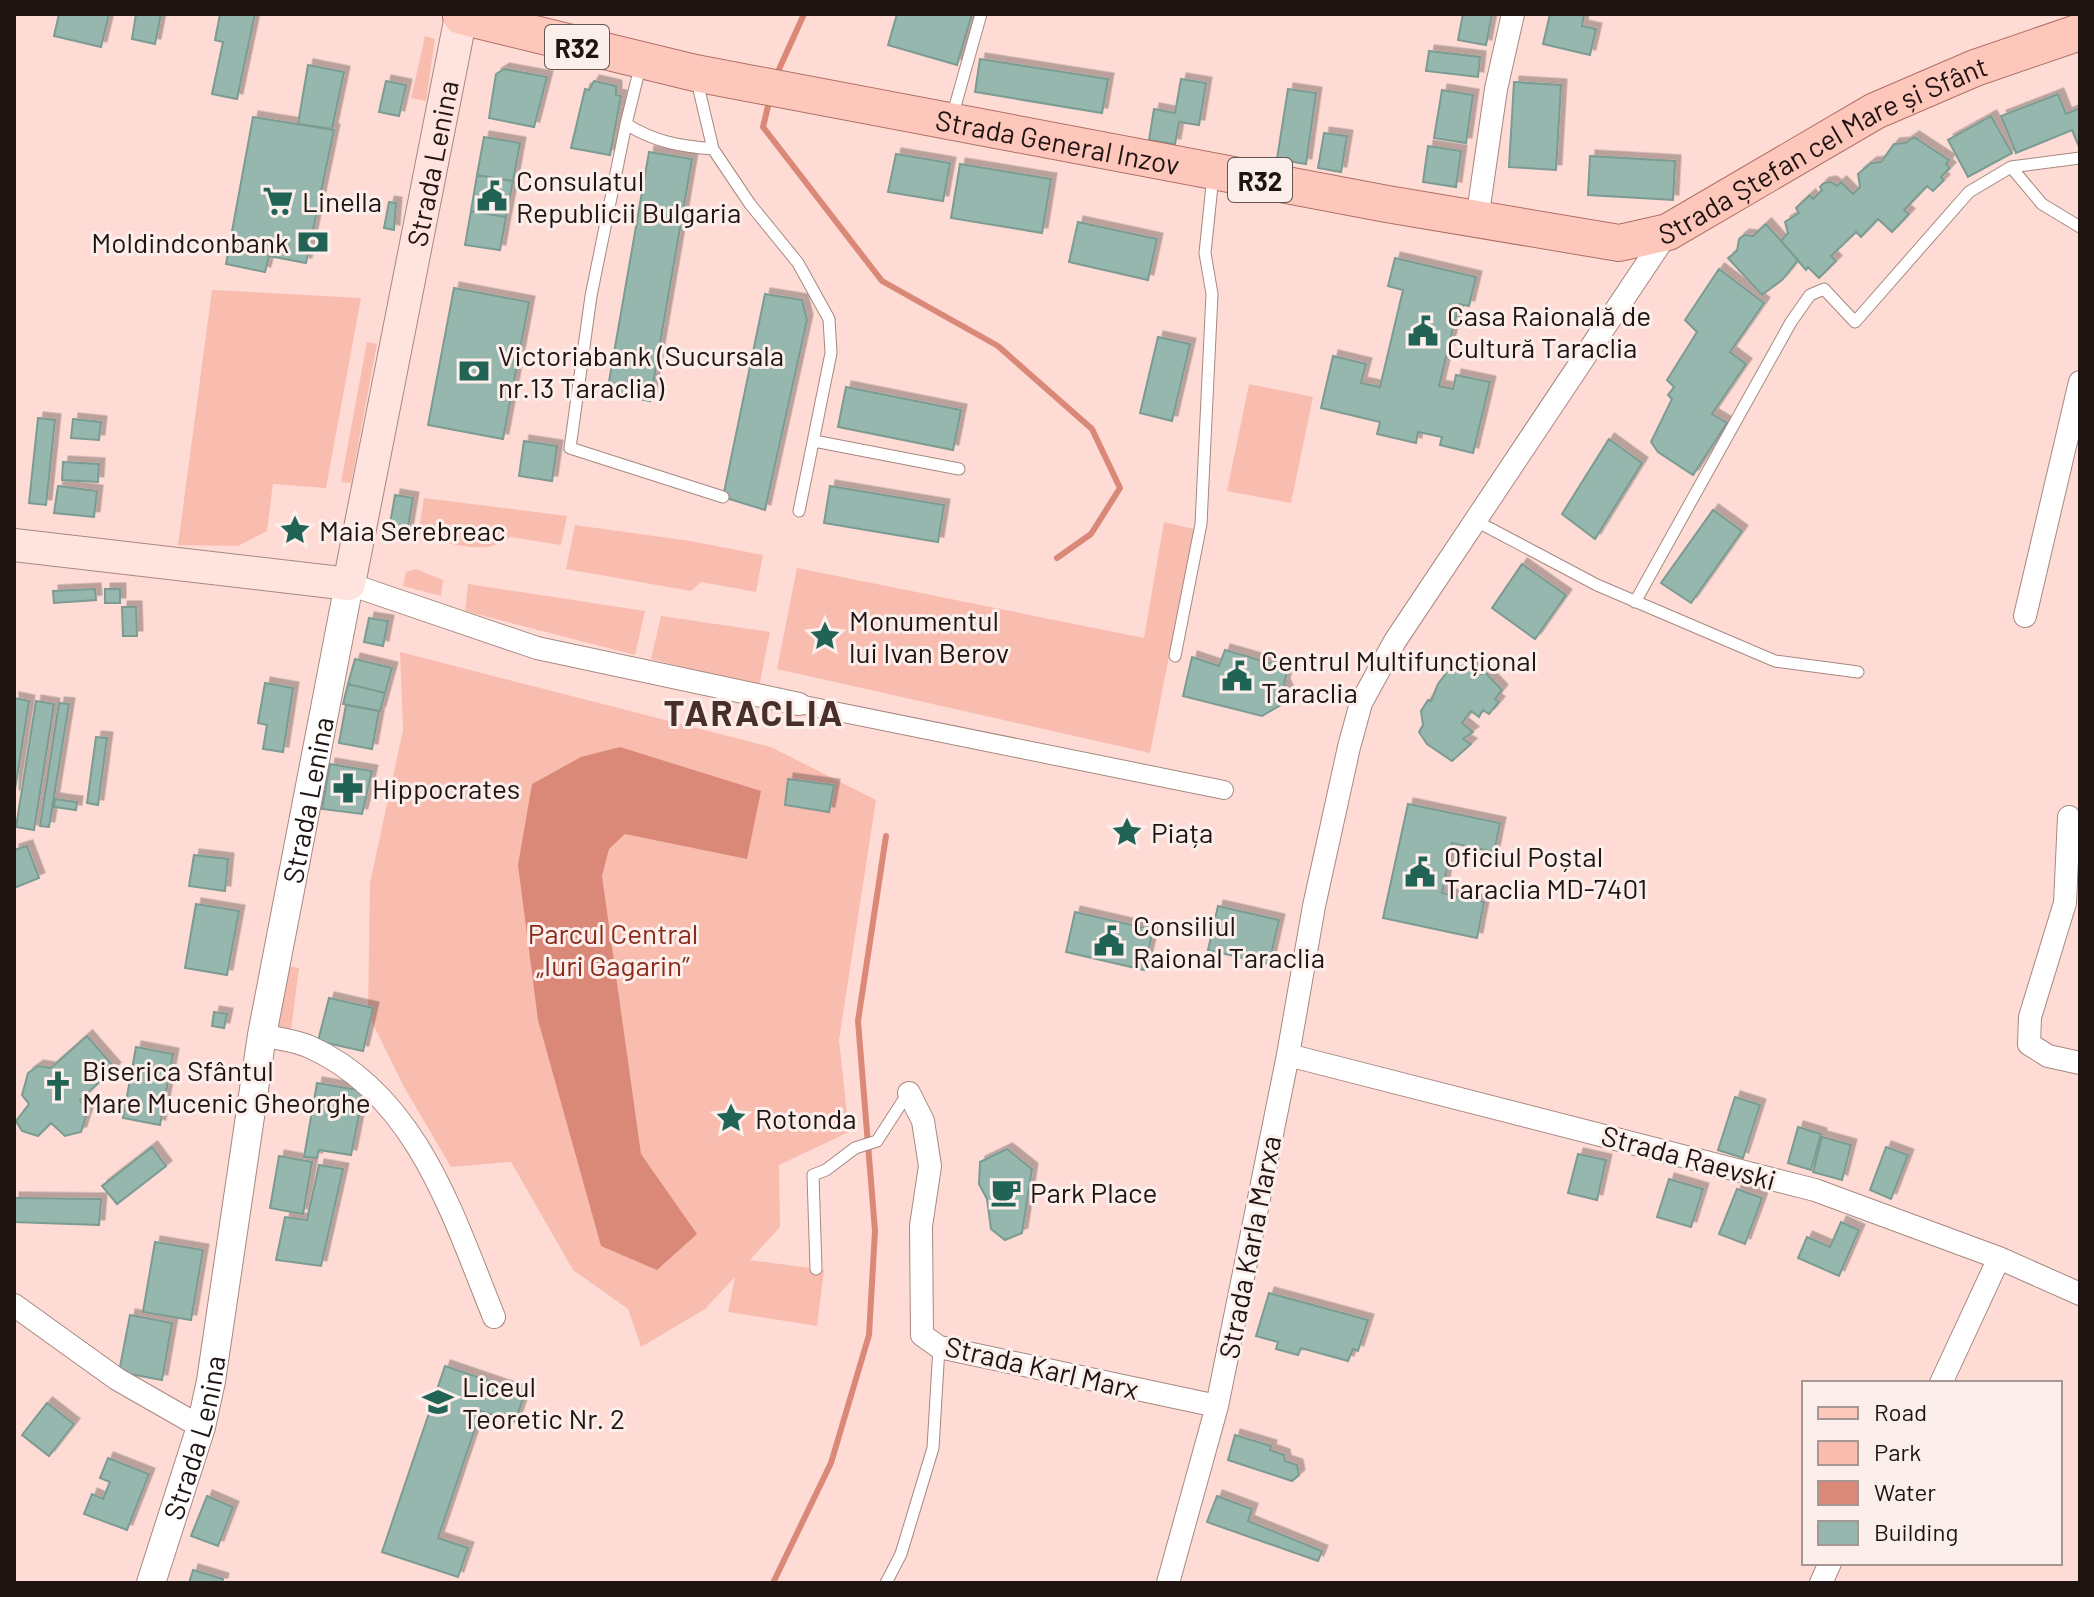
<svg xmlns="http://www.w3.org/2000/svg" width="2094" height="1597" viewBox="0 0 2094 1597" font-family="Barlow,sans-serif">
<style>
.green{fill:#f9bdb0}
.water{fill:#da8979}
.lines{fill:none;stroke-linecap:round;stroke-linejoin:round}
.stream{stroke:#da8979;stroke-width:6}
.building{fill:#95b7ad;stroke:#7b9b92;stroke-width:2;filter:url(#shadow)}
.service-casing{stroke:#a78881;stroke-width:13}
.pedestrian-casing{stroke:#a78881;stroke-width:20}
.minor-casing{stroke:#a78881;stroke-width:24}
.tertiary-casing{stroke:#a78881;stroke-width:30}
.secondary-casing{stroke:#a78881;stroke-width:34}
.primary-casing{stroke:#af7064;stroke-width:38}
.service{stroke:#fff;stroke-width:11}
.pedestrian{stroke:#fff;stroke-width:18}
.minor{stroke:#fff;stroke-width:22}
.tertiary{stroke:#fff;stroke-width:28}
.secondary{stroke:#fee3de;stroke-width:32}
.primary{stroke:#fdc7bc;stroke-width:36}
.labels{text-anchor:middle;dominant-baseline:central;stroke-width:6;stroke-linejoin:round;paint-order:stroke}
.shield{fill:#fceeeb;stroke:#615552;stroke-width:2}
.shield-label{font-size:26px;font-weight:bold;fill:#1f1411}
.street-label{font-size:28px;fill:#1f1411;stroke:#fceeeb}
.poi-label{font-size:28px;fill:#1f1411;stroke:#fceeeb;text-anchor:start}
.park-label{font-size:28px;fill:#8a2a1a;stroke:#fceeeb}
.district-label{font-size:36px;font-weight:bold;letter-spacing:2px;fill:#492f2a;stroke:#fceeeb}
</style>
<defs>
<filter id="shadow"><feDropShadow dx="5.5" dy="-5.5" stdDeviation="0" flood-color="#0004"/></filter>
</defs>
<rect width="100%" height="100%" fill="#fedcd5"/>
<path class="green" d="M425 36 435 39 426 101 411 98Z
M212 290 361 298 326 488 273 484 267 531 238 546 178 545Z
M367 342 377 344 351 483 341 482Z
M1249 384 1313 397 1291 503 1227 491Z
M424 498 567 516 561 545 510 537C483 558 449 542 418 535Z
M1164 522 1194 529 1150 753 777 669 797 568 1144 638Z
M575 525 690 541 763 555 756 592 701 582 691 591 566 569Z
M416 569 443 580 441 596 403 586 406 572Z
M468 584 645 611 635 655 465 611Z
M661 616 770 632 759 687 651 659Z
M400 652 771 747 876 800 839 1040 849 1132 779 1165 780 1227 750 1260 824 1270 817 1326 728 1312 735 1277 705 1309 641 1347 628 1309 573 1270 511 1162 451 1167 404 1087 368 1014 370 883 403 730Z
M287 966 299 968 291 1030 278 1028Z"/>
<path class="water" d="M620 747 761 791 747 859 625 834 609 849 602 876 641 1154 697 1234 657 1270 601 1246 538 1020 518 865 532 784 581 757Z"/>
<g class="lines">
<path class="stream" d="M776 76 804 14
M770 98 763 127 882 281 998 346 1092 429 1120 488 1091 534 1057 558
M773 1583 831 1463 869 1335 875 1231 858 1021 886 836"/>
</g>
<path class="building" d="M59 14H109L101 47 54 36Z
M136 14H161L155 44 132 39Z
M220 14H255L237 99 212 94 223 42 215 40Z
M897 14H972L957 65 888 45Z
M1463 14H1492L1486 45 1458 40Z
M1550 14H1584L1582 26 1596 29 1590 55 1543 44Z
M1429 51 1480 57 1478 77 1426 71Z
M980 59 1108 79 1102 113 975 92Z
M308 65 344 72 332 129 298 124Z
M504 69 547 77 534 127 489 118 496 74Z
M1181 79 1206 83 1199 125 1179 122 1175 144 1149 140 1154 109 1175 113Z
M386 81 406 85 399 116 379 112Z
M594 81 616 86V95L621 96 610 155 571 148 585 89 589 90Z
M1514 82 1561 85 1556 170 1509 167Z
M1288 89 1316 93 1306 164 1277 159Z
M1442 90 1473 95 1466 143 1434 138Z
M2058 94 2066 114 2080 108V149L2072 130 2016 153 2001 116Z
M1991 116 2012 153 1968 177 1948 140Z
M253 117 334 130 306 263 269 256 265 272 226 264Z
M1324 133 1347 136 1341 172 1318 168Z
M484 137 520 143 513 181 477 175Z
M1914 137 1949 160 1946 164 1950 168 1941 177 1944 180 1933 191 1927 186 1904 210 1909 214 1892 232 1878 219 1861 237 1856 232 1831 256 1836 261 1819 278 1808 267 1806 270 1781 241 1788 233 1785 222 1799 213 1796 208 1810 195 1813 199 1822 190 1820 187 1824 183 1831 182 1837 186 1841 182 1853 194 1860 187 1858 174 1871 163 1881 162 1894 144 1905 143Z
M1428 146 1461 151 1456 187 1423 182Z
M649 152 692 159 650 401 607 393Z
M896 154 950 163 943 201 888 192Z
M1590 156 1675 161 1673 200 1588 195Z
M960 164 1051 179 1042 233 951 218Z
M477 175 513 181 506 217 471 211Z
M389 202 396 203 394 230 384 228Z
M471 211 506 217 500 250 465 245Z
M1078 222 1157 239 1148 280 1069 262Z
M1766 224 1798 260 1782 280 1762 295 1728 258 1737 251 1739 239 1744 235 1753 236Z
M1395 258 1476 277 1469 306 1459 304 1439 386 1453 389 1456 375 1490 382 1473 453 1440 445 1442 437 1418 432 1416 443 1377 434 1380 422 1321 408 1333 356 1366 364 1361 383 1380 387 1403 290 1388 286Z
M1719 269 1764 303 1730 352 1746 364 1712 414 1727 423 1693 475 1658 452 1651 442 1672 399 1668 395 1674 387 1667 380 1697 332 1685 320Z
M454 288 529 302 503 439 428 425Z
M765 294 802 300 807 320 765 510 723 497Z
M1158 337 1190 344 1172 421 1140 413Z
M846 387 961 410 953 450 838 427Z
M38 418 55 420 46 505 29 503Z
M73 419 101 422 99 440 71 438Z
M1609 439 1642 463 1595 539 1562 514Z
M524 441 557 446 552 481 519 476Z
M63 462 99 464 98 482 62 480Z
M58 486 97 491 94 517 54 513Z
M830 486 944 505 938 542 824 523Z
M395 495 413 498 407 533 389 530Z
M1713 510 1742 531 1691 603 1661 583Z
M1522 564 1566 595 1535 639 1492 608Z
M95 589 96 600 54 603 53 591Z
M105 589H120V603H105Z
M122 607H136L137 636H123Z
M369 618 388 621 383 646 364 642Z
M1225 650 1288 668 1284 684 1291 699 1262 716 1183 696 1192 657 1219 666Z
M355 659 392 668 385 693 348 684Z
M1465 663 1482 674 1484 671 1502 690 1495 699 1499 702 1489 714 1483 710 1479 717 1471 711 1462 723 1473 732 1463 739 1471 744 1452 761 1427 744 1419 732 1423 725 1421 711 1428 700 1431 701 1438 684 1447 672 1459 671Z
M265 683 293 688 283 752 263 749 267 725 258 723Z
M348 684 385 693 380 711 343 704Z
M14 698 29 701 14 796Z
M36 701 54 704 34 830 16 827Z
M59 703 69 704 49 827 40 826Z
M346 705 379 711 372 749 339 743Z
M96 737 107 738 98 805 87 803Z
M330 764 372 771 362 814 322 809Z
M788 779 834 785 829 812 785 805Z
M55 799 77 802 76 810 54 807Z
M1408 804 1500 823 1494 852 1452 843 1442 893 1484 902 1477 938 1383 918Z
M27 846 39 878 14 888V850Z
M194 855 228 859 225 891 189 886Z
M196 904 239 911 227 975 185 968Z
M1218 906 1279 920 1269 964 1208 950Z
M1075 912 1153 930 1144 970 1066 952Z
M329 998 373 1008 363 1051 318 1041Z
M214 1012 227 1014 224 1028 212 1026Z
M87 1036 115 1068 80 1100 87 1113 81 1132 65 1136 51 1123 38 1136 22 1131 16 1121 29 1104 22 1095 28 1073 38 1066 51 1068Z
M136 1047 173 1054 160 1125 123 1118Z
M317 1083 364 1091 351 1155 319 1150 317 1158 304 1157Z
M1735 1097 1760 1105 1743 1158 1718 1150Z
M1798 1127 1821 1134 1811 1170 1788 1163Z
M1822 1137 1851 1145 1842 1180 1813 1172Z
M152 1147 166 1166 117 1204 102 1186Z
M1886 1147 1908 1155 1891 1199 1870 1190Z
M1007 1149 1032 1169 1022 1233 1005 1240 991 1229 987 1199 979 1184 980 1162Z
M1578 1154 1606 1160 1597 1200 1568 1193Z
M279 1156 312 1162 303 1214 270 1208Z
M319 1165 343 1169 321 1266 276 1260 285 1217 307 1220Z
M1669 1179 1703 1189 1691 1227 1657 1217Z
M1737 1189 1762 1198 1745 1244 1719 1234Z
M14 1198 101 1199 99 1225 14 1222Z
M1841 1222 1859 1230 1839 1276 1798 1258 1807 1237 1830 1247Z
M155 1242 203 1250 191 1320 143 1312Z
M1269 1293 1368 1320 1358 1351 1353 1349 1348 1361 1301 1348 1298 1355 1276 1349 1278 1342 1256 1336Z
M130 1315 172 1323 162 1380 119 1372Z
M445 1366 525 1393 515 1422 481 1411 438 1538 468 1548 458 1577 382 1552Z
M47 1403 74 1424 49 1456 22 1435Z
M1235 1435 1271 1446 1270 1450 1284 1455 1285 1461 1297 1465 1299 1475 1292 1481 1228 1460Z
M108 1458 149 1474 127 1530 84 1514 92 1494 103 1499 110 1482 100 1478Z
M207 1496 233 1507 218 1546 191 1536Z
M1217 1496 1252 1509 1248 1521 1322 1551 1318 1561 1207 1522Z
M193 1570 223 1579 222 1583H189Z"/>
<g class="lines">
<g class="service-casing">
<path id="service" d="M696 77 713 149 750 204 798 263 829 319 831 353 799 511
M952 117 981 14
M626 124 641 63
M713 149C679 146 655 142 626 124L591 296 570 448 723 497
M2080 158 2011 167 2042 204 2080 227
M814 441 959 469
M1476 521 1597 585 1775 661 1858 672
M1635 602 1791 322 1810 295 1824 289 1855 322 1969 192 2011 167
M1175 656 1201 524 1212 294 1205 253 1213 176
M816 1269 813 1175 826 1170 855 1148 877 1141 908 1093
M886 1583 901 1554 933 1448 939 1347"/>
</g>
<g class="pedestrian-casing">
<path id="pedestrian" d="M799 704 1224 790"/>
</g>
<g class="minor-casing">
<path id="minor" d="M1477 220 1496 89 1513 14
M349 584 537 648 799 704
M2025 616 2080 382
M2069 817 2065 903 2030 1017 2029 1044 2048 1056 2080 1063
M262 1035C277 1039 295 1040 310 1047 417 1095 453 1216 494 1317
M1288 1055 1815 1190 1999 1258 2080 1294
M909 1093 923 1121 930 1166 921 1226 922 1335 939 1347 1217 1406
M14 1305 117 1379 201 1427
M1941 1383 1999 1258
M1168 1583 1217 1406 1288 1055 1314 906 1349 747 1361 703 1395 641 1668 232
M1821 1583 1830 1563"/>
</g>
<g class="tertiary-casing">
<g id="tertiary">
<path id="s1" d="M151 1583 201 1427 211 1381 262 1035 349 584"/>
</g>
</g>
<g class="secondary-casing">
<g id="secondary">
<path id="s2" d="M14 545 349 584 461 16"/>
</g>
</g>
<g class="primary-casing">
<g id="primary">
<path id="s3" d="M461 16 695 73 1387 204 1619 243 1668 232 1875 111 1975 68 2080 32"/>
</g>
</g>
<use href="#service" class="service"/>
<use href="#pedestrian" class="pedestrian"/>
<use href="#minor" class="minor"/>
<use href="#tertiary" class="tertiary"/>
<use href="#secondary" class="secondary"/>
<use href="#primary" class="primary"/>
</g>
<defs>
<g id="civic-bare" transform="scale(2.4)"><path d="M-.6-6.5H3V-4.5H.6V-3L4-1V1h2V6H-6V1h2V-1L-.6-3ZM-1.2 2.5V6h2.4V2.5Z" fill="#216455" stroke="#fceeeb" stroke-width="2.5" paint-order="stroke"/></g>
<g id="supermarket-bare" transform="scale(2.4)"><path d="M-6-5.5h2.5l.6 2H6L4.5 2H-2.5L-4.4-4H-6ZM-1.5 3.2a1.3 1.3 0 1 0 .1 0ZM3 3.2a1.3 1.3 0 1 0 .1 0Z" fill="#216455" stroke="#fceeeb" stroke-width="2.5" paint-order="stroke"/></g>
<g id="bank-bare" transform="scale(2.4)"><path d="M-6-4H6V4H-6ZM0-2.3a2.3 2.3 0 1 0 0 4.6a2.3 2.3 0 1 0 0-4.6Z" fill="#216455" stroke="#fceeeb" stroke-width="2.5" paint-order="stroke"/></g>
<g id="sight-bare" transform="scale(2.4)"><path d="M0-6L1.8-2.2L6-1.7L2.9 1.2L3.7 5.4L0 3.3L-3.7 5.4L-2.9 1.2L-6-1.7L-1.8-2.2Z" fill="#216455" stroke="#fceeeb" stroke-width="2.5" paint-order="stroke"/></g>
<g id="pharmacy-bare" transform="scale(2.4)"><path d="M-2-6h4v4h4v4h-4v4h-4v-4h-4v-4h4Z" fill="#216455" stroke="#fceeeb" stroke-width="2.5" paint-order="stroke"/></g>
<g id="church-bare" transform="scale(2.4)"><path d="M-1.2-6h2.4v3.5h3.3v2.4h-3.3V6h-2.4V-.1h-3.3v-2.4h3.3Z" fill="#216455" stroke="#fceeeb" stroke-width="2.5" paint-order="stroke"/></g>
<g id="cafe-bare" transform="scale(2.4)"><path d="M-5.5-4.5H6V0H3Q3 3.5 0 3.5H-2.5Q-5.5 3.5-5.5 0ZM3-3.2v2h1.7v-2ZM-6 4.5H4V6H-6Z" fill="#216455" stroke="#fceeeb" stroke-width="2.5" paint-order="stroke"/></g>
<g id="school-bare" transform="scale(2.4)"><path d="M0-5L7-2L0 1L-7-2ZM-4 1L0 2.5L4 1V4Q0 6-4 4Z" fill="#216455" stroke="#fceeeb" stroke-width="2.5" paint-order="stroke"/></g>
</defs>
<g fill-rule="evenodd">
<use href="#civic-bare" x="492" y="196"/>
<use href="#supermarket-bare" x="278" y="201"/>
<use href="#bank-bare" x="313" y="242"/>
<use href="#civic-bare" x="1423" y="331"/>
<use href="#bank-bare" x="474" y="371"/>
<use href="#sight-bare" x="295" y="530"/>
<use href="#sight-bare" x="825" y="636"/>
<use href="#civic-bare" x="1237" y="676"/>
<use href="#pharmacy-bare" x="348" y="788"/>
<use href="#sight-bare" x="1127" y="832"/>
<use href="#civic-bare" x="1420" y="872"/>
<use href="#civic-bare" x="1109" y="941"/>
<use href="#church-bare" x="58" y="1086"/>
<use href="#sight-bare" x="731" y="1118"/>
<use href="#cafe-bare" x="1006" y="1192"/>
<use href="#school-bare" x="438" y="1402"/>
</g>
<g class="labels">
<g class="shield">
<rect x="545" y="25" width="64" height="44" rx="6"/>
<rect x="1228" y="158" width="64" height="44" rx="6"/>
</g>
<g class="shield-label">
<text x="577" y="47">R32</text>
<text x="1260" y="180">R32</text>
</g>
<g class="street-label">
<text stroke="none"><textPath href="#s3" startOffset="610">Strada General Inzov</textPath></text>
<text stroke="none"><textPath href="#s3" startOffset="1406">Strada Ștefan cel Mare și Sfânt</textPath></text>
<text stroke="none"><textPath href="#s2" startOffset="766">Strada Lenina</textPath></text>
<text stroke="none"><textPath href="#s1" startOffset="800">Strada Lenina</textPath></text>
<text transform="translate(1689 1157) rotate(15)">Strada Raevski</text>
<text transform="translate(1249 1247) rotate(-79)">Strada Karla Marxa</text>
<text transform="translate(1042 1367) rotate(13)">Strada Karl Marx</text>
<text stroke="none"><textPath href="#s1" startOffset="152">Strada Lenina</textPath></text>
</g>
<g class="poi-label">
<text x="516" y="180">Consulatul<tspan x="516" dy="32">Republicii Bulgaria</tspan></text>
<text x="302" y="201">Linella</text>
<text x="289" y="242" text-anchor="end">Moldindconbank</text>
<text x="1447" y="315">Casa Raională de<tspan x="1447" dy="32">Cultură Taraclia</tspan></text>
<text x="498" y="355">Victoriabank (Sucursala<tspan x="498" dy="32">nr.13 Taraclia)</tspan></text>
<text x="319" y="530">Maia Serebreac</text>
<text x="849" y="620">Monumentul<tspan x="849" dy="32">lui Ivan Berov</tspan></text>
<text x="1261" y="660">Centrul Multifuncțional<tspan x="1261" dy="32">Taraclia</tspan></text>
<text x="372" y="788">Hippocrates</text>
<text x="1151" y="832">Piața</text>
<text x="1444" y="856">Oficiul Poștal<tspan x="1444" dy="32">Taraclia MD-7401</tspan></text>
<text x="1133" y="925">Consiliul<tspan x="1133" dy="32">Raional Taraclia</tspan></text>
<text x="82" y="1070">Biserica Sfântul<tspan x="82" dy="32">Mare Mucenic Gheorghe</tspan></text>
<text x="755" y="1118">Rotonda</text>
<text x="1030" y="1192">Park Place</text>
<text x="462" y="1386">Liceul<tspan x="462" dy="32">Teoretic Nr. 2</tspan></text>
</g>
<g class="park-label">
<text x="613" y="933">Parcul Central<tspan x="613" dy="32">„Iuri Gagarin”</tspan></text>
</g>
<g class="district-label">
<text x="754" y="711">TARACLIA</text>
</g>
</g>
<rect width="2094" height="1597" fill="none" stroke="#1f1411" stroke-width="32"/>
<rect x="1802" y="1381" width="260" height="184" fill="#fceeeb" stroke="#a49794" stroke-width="2"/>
<rect x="1818" y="1407" width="40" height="12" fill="#fdc7bc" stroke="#a49794" stroke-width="2"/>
<text x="1874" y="1421" font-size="24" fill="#1f1411">Road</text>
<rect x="1818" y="1441" width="40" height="24" fill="#f9bdb0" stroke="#a49794" stroke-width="2"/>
<text x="1874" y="1461" font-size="24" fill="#1f1411">Park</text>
<rect x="1818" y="1481" width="40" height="24" fill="#da8979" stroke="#a49794" stroke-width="2"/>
<text x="1874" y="1501" font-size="24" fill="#1f1411">Water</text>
<rect x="1818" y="1521" width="40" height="24" fill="#95b7ad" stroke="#a49794" stroke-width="2"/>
<text x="1874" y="1541" font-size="24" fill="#1f1411">Building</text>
</svg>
